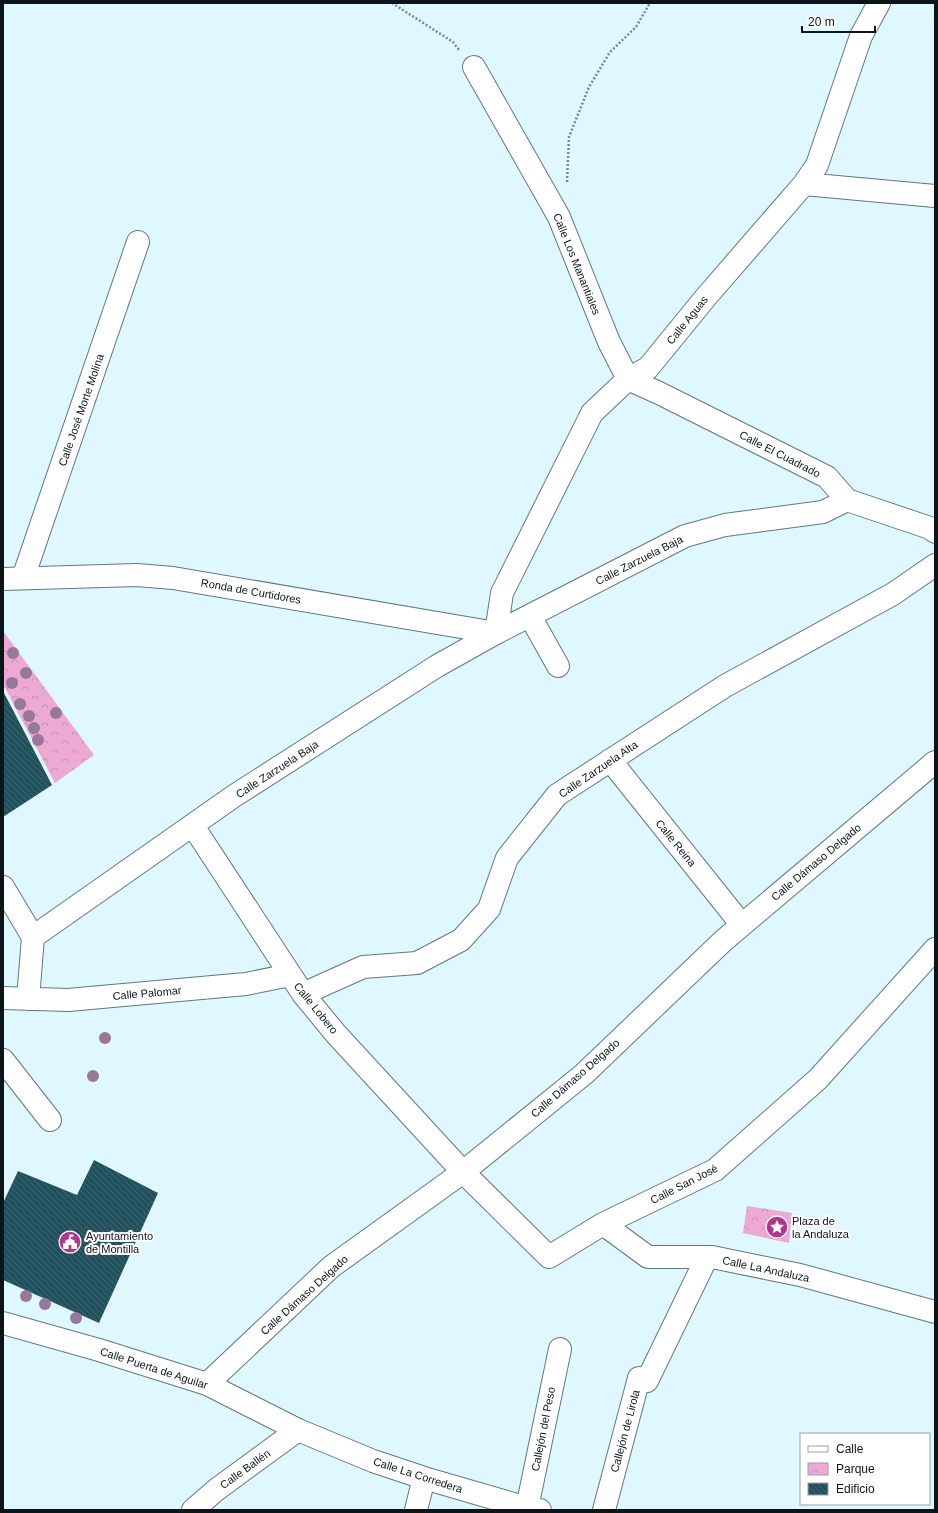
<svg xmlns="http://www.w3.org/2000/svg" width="938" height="1513" viewBox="0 0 938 1513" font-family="Arial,sans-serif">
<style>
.park{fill:url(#park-crowns)}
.building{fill:url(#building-back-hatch)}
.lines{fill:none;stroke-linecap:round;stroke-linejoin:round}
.street-casing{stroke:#63787e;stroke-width:24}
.secondary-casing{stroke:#63787e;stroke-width:24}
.path{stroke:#78898d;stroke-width:2.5;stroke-dasharray:2 2;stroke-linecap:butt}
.street{stroke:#fff;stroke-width:22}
.secondary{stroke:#fff;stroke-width:22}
.tree{fill:#97779a}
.labels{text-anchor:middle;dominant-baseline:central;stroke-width:4;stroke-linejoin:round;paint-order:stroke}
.street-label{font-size:11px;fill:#0b1416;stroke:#fff}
.poi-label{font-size:11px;fill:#0b1416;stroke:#fff;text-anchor:start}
</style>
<defs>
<pattern id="park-crowns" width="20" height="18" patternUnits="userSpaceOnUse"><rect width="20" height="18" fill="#eba9d3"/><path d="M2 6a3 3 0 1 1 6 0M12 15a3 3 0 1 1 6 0" fill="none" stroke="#c891b4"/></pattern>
<pattern id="building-back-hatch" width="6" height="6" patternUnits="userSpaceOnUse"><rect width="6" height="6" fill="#1f525e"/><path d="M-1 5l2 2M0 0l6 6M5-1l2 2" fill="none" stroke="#3d6670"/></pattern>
</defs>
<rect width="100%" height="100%" fill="#dff7fe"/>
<path class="park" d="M3 631 94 755 55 783 3 684Z
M747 1206 792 1213 789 1243 743 1233Z"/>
<path class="building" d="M3 691 52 785 3 817Z
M94 1160 158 1193 99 1323 3 1280V1203L18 1171 77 1195Z"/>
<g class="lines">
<g class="street-casing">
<path id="street" d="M474 67 559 217 609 342 628 379 648 368 706 297 804 184 817 165 861 36 879 3
M804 184 935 196
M23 578 138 242
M530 616 558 666
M610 760 742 925
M193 826 303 994 336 1034 463 1172 549 1257 603 1224 715 1170 818 1079 935 949
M3 887 33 937 28 999
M33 937 234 796 437 666 496 633
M303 994 363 967 417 963 461 940 489 909 507 858 557 795 725 686 893 594 935 565
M3 998 68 1000 246 984 290 975
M3 1060 50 1120
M603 1224 648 1257H712L800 1275 935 1312
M207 1384 331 1267 463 1172 584 1074 723 941 935 762
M527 1508 560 1349
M193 1510 216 1490 298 1430
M604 1510 639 1378 647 1381 707 1257"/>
</g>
<g class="secondary-casing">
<path id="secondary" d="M3 579 137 575 173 578 496 633
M496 633 502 593 592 413 628 379 659 393 827 477 847 500 930 528 935 532
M496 633 685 536 725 525 823 512 847 500
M3 1323 99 1350 207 1384 298 1430 373 1461 424 1478 527 1508 540 1510
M416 1510 424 1478"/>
</g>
<path class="path" d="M392 3 453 42 459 50
M567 182 569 137 589 87 610 52 636 27 650 3"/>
<use href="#street" class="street"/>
<use href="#secondary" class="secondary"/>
</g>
<g class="tree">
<circle cx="13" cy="653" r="6"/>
<circle cx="26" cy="673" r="6"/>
<circle cx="12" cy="683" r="6"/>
<circle cx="20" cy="704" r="6"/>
<circle cx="56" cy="713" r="6"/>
<circle cx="29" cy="716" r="6"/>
<circle cx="34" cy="728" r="6"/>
<circle cx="38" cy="740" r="6"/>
<circle cx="105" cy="1038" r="6"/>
<circle cx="93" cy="1076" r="6"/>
<circle cx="26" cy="1296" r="6"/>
<circle cx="45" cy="1304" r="6"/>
<circle cx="76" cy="1318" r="6"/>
</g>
<defs>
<g id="sight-disc" transform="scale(1.15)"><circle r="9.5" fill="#af388e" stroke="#fff"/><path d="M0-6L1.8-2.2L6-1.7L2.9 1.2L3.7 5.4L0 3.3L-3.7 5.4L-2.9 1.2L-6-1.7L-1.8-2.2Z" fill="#fff"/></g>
<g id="civic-disc" transform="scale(1.15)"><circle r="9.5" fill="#af388e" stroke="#fff"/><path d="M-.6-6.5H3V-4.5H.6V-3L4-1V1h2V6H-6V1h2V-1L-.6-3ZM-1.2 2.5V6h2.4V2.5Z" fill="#fff"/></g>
</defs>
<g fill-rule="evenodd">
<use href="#sight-disc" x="777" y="1227"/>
<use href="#civic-disc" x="70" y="1242"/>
</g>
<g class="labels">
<g class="street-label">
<text transform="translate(577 264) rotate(68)">Calle Los Manantiales</text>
<text transform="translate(687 320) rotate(-51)">Calle Aguas</text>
<text transform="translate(81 410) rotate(-71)">Calle José Morte Molina</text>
<text transform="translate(780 454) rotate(27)">Calle El Cuadrado</text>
<text transform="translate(639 560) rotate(-27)">Calle Zarzuela Baja</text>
<text transform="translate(251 591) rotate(10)">Ronda de Curtidores</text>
<text transform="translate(277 769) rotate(-33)">Calle Zarzuela Baja</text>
<text transform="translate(598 769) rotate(-34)">Calle Zarzuela Alta</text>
<text transform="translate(676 843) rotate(51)">Calle Reina</text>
<text transform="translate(816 862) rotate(-40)">Calle Dámaso Delgado</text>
<text transform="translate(147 993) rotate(-5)">Calle Palomar</text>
<text transform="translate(316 1008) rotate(51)">Calle Lobero</text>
<text transform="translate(575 1078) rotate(-41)">Calle Dámaso Delgado</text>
<text transform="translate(684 1184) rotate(-27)">Calle San José</text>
<text transform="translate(766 1269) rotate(12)">Calle La Andaluza</text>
<text transform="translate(304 1295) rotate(-42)">Calle Dámaso Delgado</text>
<text transform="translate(154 1368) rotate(18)">Calle Puerta de Aguilar</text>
<text transform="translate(543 1429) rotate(-79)">Callejón del Peso</text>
<text transform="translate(625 1431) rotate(-75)">Callejón de Lirola</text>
<text transform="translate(245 1469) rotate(-36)">Calle Ballén</text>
<text transform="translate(418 1475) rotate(18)">Calle La Corredera</text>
</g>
<g class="poi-label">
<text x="792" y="1221">Plaza de<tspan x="792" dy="13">la Andaluza</tspan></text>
<text x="86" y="1236">Ayuntamiento<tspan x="86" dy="13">de Montilla</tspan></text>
</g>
</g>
<rect width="938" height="1513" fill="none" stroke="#0b1416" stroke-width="8"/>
<rect x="800" y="1433" width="130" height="72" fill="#ffffff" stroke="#9da1a2"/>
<rect x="808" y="1446" width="20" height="6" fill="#ffffff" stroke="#9da1a2"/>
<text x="836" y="1453" font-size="12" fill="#0b1416">Calle</text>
<rect x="808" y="1463" width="20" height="12" fill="url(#park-crowns)" stroke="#9da1a2"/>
<text x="836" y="1473" font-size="12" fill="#0b1416">Parque</text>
<rect x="808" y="1483" width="20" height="12" fill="url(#building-back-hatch)" stroke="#9da1a2"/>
<text x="836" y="1493" font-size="12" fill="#0b1416">Edificio</text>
<path d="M802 26v6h73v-6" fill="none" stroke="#0b1416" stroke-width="2"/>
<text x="808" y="26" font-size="12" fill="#0b1416" stroke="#ffffff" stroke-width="3" paint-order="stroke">20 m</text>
</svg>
